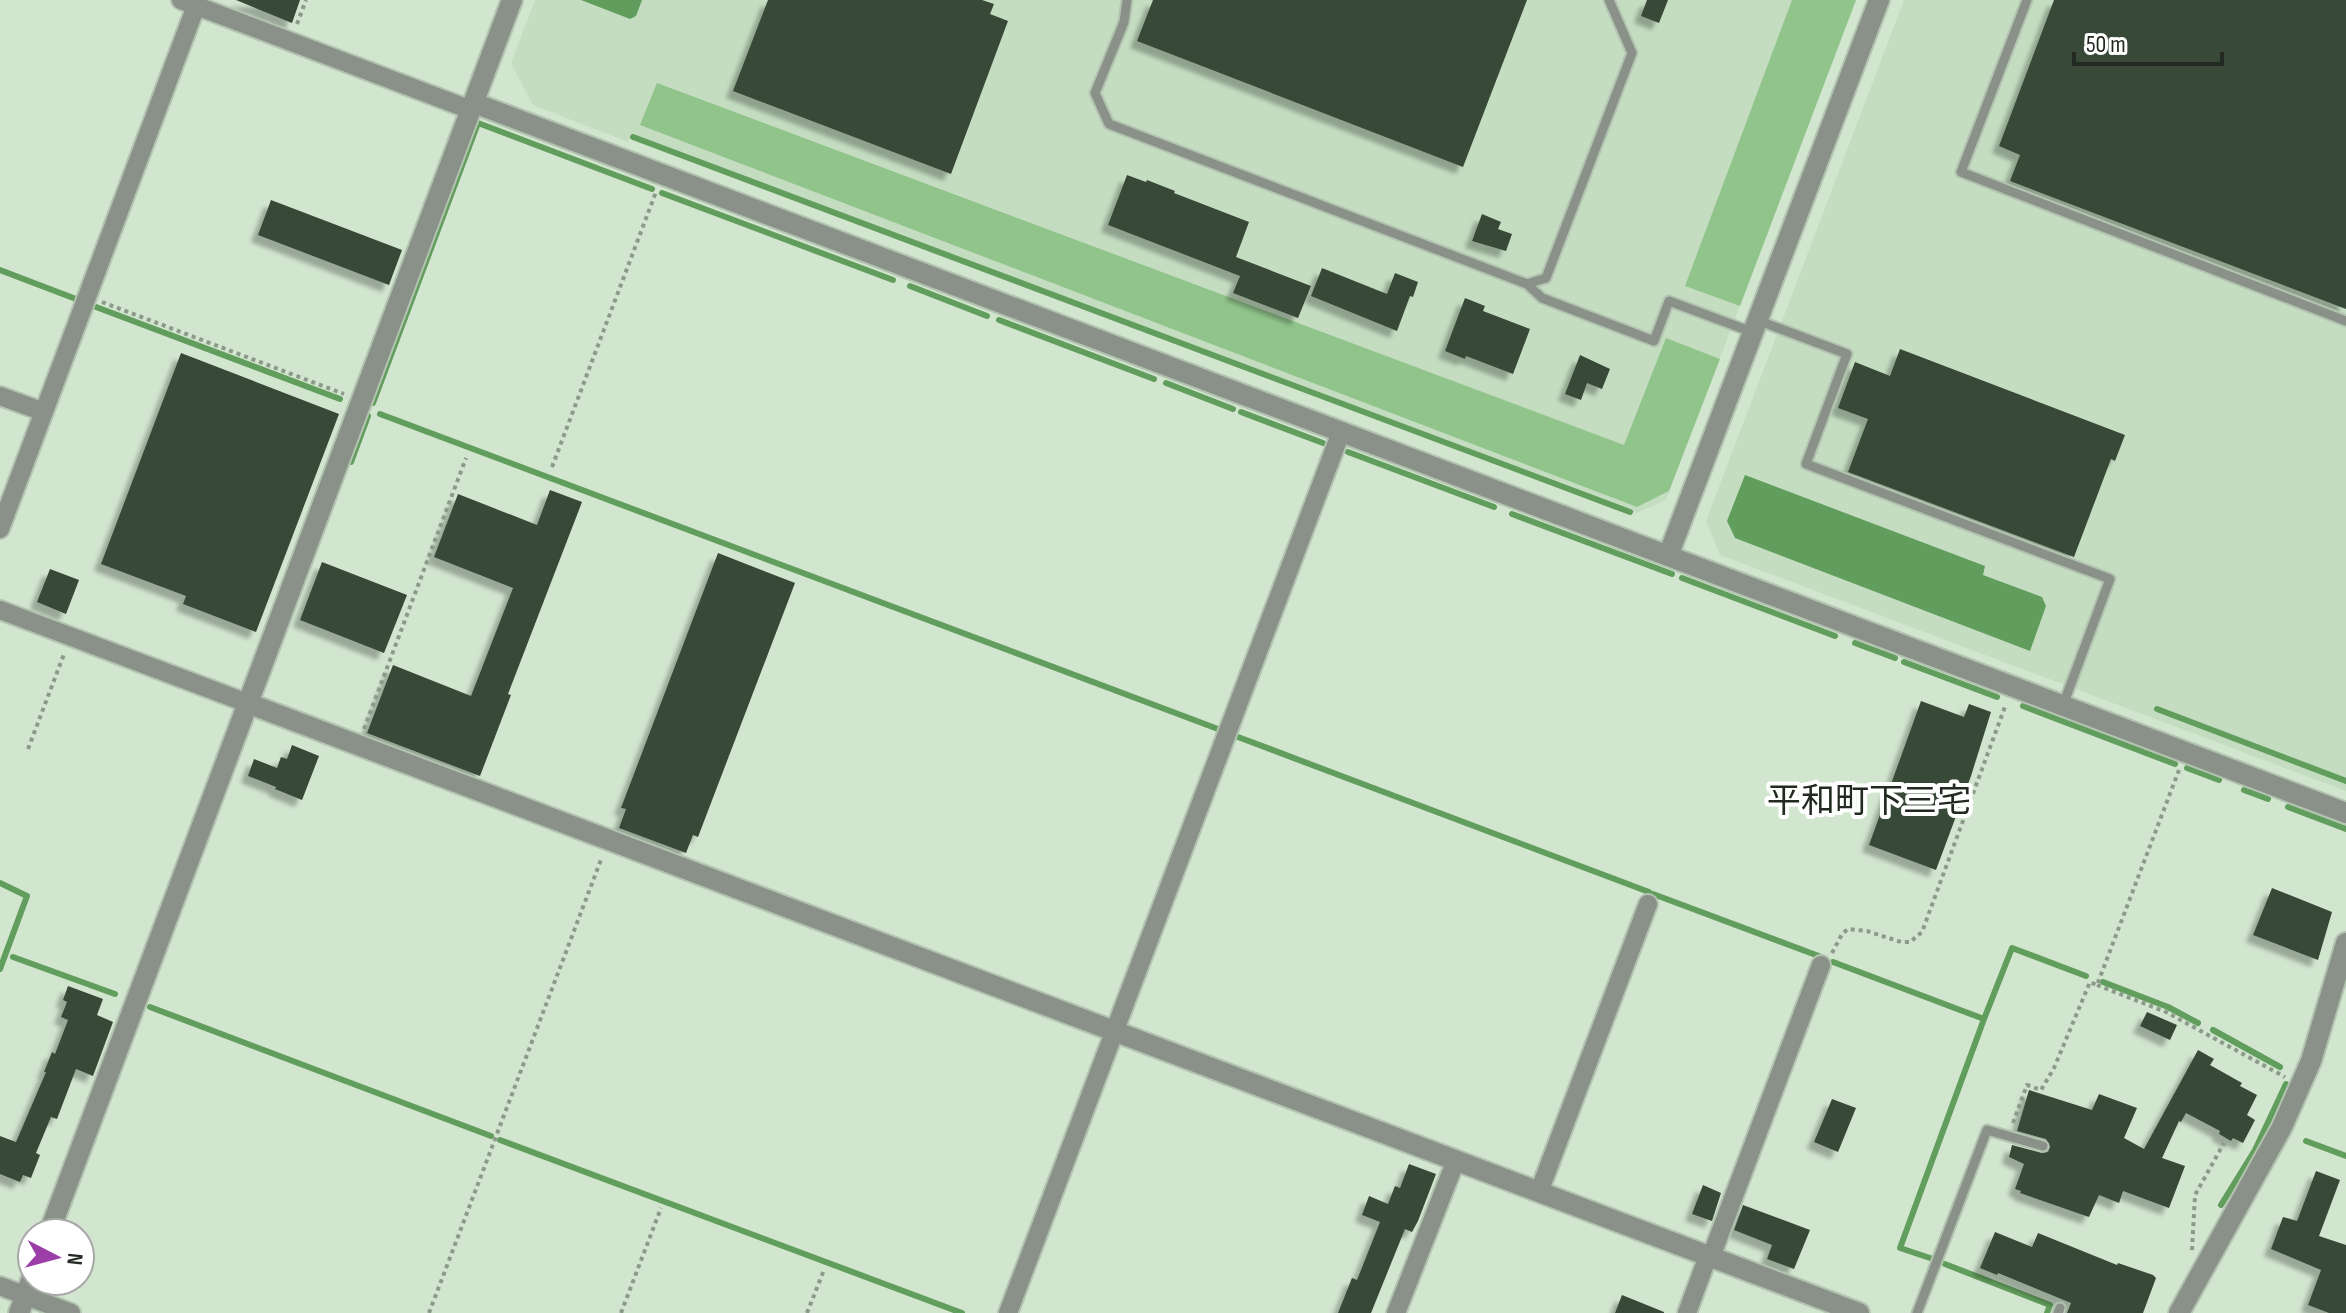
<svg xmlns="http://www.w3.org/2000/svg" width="2346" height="1313" viewBox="0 0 2346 1313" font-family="'Sofia Sans Condensed','Noto Sans JP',sans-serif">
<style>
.built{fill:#c4ddc1}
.green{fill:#90c48b}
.water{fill:#619d5c}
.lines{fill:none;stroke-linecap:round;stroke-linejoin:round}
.stream{stroke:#619d5c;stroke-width:6}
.building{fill:#384837;filter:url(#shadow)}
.service-casing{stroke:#b2c3b0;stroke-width:13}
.minor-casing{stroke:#b2c3b0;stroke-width:22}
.tertiary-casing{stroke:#b2c3b0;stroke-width:24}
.path{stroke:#8c9a8a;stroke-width:4;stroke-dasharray:4 4;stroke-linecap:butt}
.service{stroke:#899188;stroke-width:9}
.minor{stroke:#899188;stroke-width:18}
.tertiary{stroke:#899188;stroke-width:20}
.labels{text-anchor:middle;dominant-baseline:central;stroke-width:8;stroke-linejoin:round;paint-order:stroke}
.quarter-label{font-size:34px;fill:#222921;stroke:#fff}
</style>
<defs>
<filter id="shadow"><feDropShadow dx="-7" dy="7" stdDeviation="2" flood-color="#0004"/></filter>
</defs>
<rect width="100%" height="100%" fill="#d2e5cf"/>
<path class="built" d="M535 0H1856L1666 500 1636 513 631 134 628 142 533 105 511 63Z
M1904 0H2346V791L1720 555 1706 521Z"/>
<path class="green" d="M1792 0H1856L1740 306 1685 286Z
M657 83 1624 445 1666 338 1720 359 1669 491 1637 507 640 125Z"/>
<path class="water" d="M581 0H642L636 16 630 19Z
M1745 475 1985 566 1983 575 2042 597 2046 606 2030 651 1735 538 1727 521Z"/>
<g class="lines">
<path class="stream" d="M633 137 1630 512
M662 193 893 280
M0 270 76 299
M910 286 987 316
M96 307 340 399
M999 320 1154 379
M1166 383 1233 409
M373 403 478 123 652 189
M1241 412 1323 443
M380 414 1218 729
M1348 452 1494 507
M351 462 368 416
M1512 514 1672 574
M1682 578 1835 636
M1855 643 1895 658
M1904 662 1997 697
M2023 706 2175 764
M2157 709 2346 781
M1238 737 1649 892
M2187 768 2219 780
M2244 790 2268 799
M2288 807 2346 829
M0 883 27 896 0 969
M1653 894 1824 958
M13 957 115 994
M1833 962 1984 1019 2012 948 2086 976
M2103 982 2168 1007 2198 1023
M150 1007 491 1136
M2213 1030 2280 1067
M500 1140 962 1313
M2306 1141 2346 1156
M2221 1205 2255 1150 2286 1084
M1933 1259 1900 1248 1984 1019
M1945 1264 2050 1305 2047 1313"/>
</g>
<path class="building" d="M236 0H300L292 23Z
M768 0H982L994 4 990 14 1008 21 951 174 733 91Z
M1153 0H1527L1463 167 1137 41Z
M1647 0H1668L1659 23 1641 16Z
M2054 0H2346V309L2010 181 2020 155 1999 146Z
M1127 175 1146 182 1147 180 1175 191 1174 193 1249 222 1236 257 1311 286 1298 318 1233 293 1240 276 1108 225Z
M271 200 402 250 389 285 258 235Z
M1482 214 1501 222 1498 229 1512 234 1506 251 1472 241Z
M1322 268 1387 294 1395 273 1418 282 1413 297 1410 296 1397 331 1311 296Z
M1465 298 1485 306 1483 311 1530 329 1513 374 1466 356 1465 359 1445 351Z
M1900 349 2125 435 2115 461 2111 459 2074 557 1848 472 1868 419 1838 408 1855 362 1890 376Z
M181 353 339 414 256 632 183 604 186 596 101 564Z
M1580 355 1610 369 1602 389 1587 383 1581 400 1565 394Z
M550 490 582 502 508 694 511 695 480 776 367 733 393 665 471 696 513 588 434 557 458 494 537 525Z
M718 553 795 583 698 837 693 835 686 853 619 828 626 809 621 808Z
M322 562 407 595 384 653 300 620Z
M50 569 79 580 66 614 37 602Z
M1921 701 1964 717 1969 704 1991 712 1971 776 1936 870 1869 845Z
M292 745 319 756 302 800 275 789 276 787 248 776 254 759 277 768 281 757 287 759Z
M2272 888 2332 912 2318 960 2253 935Z
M68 986 103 999 97 1015 113 1022 93 1076 76 1069 57 1119 51 1117 36 1153 40 1155 31 1178 23 1175 20 1182 0 1174V1136L16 1142 46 1072H44L52 1052 55 1054 68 1020 61 1017 67 1002 63 1000Z
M2147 1012 2177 1025 2170 1040 2140 1026Z
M2198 1050 2214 1059 2210 1065 2242 1083 2240 1086 2257 1095 2247 1115 2255 1120 2243 1143 2233 1138 2231 1141 2219 1134 2220 1131 2186 1113 2181 1122 2179 1121 2162 1158 2185 1166 2169 1208 2123 1191 2119 1203 2099 1195 2089 1217 2020 1193 2021 1191 2015 1189 2024 1164 2009 1157 2012 1145 2042 1153 2048 1152 2050 1147 2046 1139 2017 1131 2029 1090 2092 1110 2099 1094 2137 1108 2124 1138 2144 1149Z
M1832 1099 1856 1108 1838 1152 1814 1142Z
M1409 1164 1436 1174 1418 1221 1412 1232 1405 1229 1371 1313H1338L1352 1278 1357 1280 1380 1222 1362 1215 1369 1196 1388 1204 1395 1186 1400 1188Z
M2316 1171 2340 1180 2319 1236 2346 1245V1313H2329L2308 1305 2321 1270 2271 1249 2283 1217 2297 1221Z
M1703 1185 1721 1193 1712 1221 1692 1214Z
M1743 1205 1810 1230 1794 1269 1767 1259 1772 1245 1734 1230Z
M1995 1232 2032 1247 2038 1233 2117 1265 2118 1263 2153 1275 2156 1278 2143 1313H2067L2071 1303 1998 1273 1997 1275 1980 1268Z
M1622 1295 1664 1312V1313H1615Z"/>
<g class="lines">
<g class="service-casing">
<path id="service" d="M1127 0 1124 22 1095 93 1109 124 1527 284 1546 278 1632 53 1609 0
M2027 0 1961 172 2346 321
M1527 284 1542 298 1654 341 1669 301 1752 332
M1757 320 1847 354 1806 464 2110 579 2063 705
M1917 1313 1987 1130 2043 1146
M2058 1313 2060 1308"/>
</g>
<g class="minor-casing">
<path id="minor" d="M181 0 471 110
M0 396 44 412
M0 529 196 6
M0 610 247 703
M1539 1192 1648 904
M1711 1257 1821 965
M0 1286 71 1313
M1008 1313 1341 432
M1396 1313 1456 1160
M1687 1313 1708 1256"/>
</g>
<g class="tertiary-casing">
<path id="tertiary" d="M474 103 2346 813
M1668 556 1879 0
M247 703 1859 1313
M49 1233 512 0
M19 1313 32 1278
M2179 1313 2282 1127 2311 1061 2346 943"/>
</g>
<path class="path" d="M297 24 306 0
M102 302 344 394
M552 467 656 192
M364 729 466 458
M28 749 64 654
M1832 953 1842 934 1848 929 1867 931 1901 942H1910L1922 932 2006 704
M2097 985 2166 1012 2285 1077
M2013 1123 2027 1085 2041 1090 2054 1068 2090 982 2097 985 2179 770
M2192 1250 2195 1195 2224 1143
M429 1313 602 857
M621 1313 661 1208
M807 1313 824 1270"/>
<use href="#service" class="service"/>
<use href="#minor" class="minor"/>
<use href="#tertiary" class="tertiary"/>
</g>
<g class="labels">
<g class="quarter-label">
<text x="1869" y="801">平和町下三宅</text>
</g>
</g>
<g transform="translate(56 1257) rotate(96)"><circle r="38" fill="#ffffff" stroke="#a7a9a6" stroke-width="2"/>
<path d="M0-6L14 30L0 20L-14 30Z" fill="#9b3ea8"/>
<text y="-12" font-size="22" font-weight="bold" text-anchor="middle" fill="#222921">N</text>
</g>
<path d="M2074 52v12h148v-12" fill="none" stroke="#222921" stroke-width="4"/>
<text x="2086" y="52" font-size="24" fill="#222921" stroke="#ffffff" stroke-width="6" paint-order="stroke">50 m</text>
</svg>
